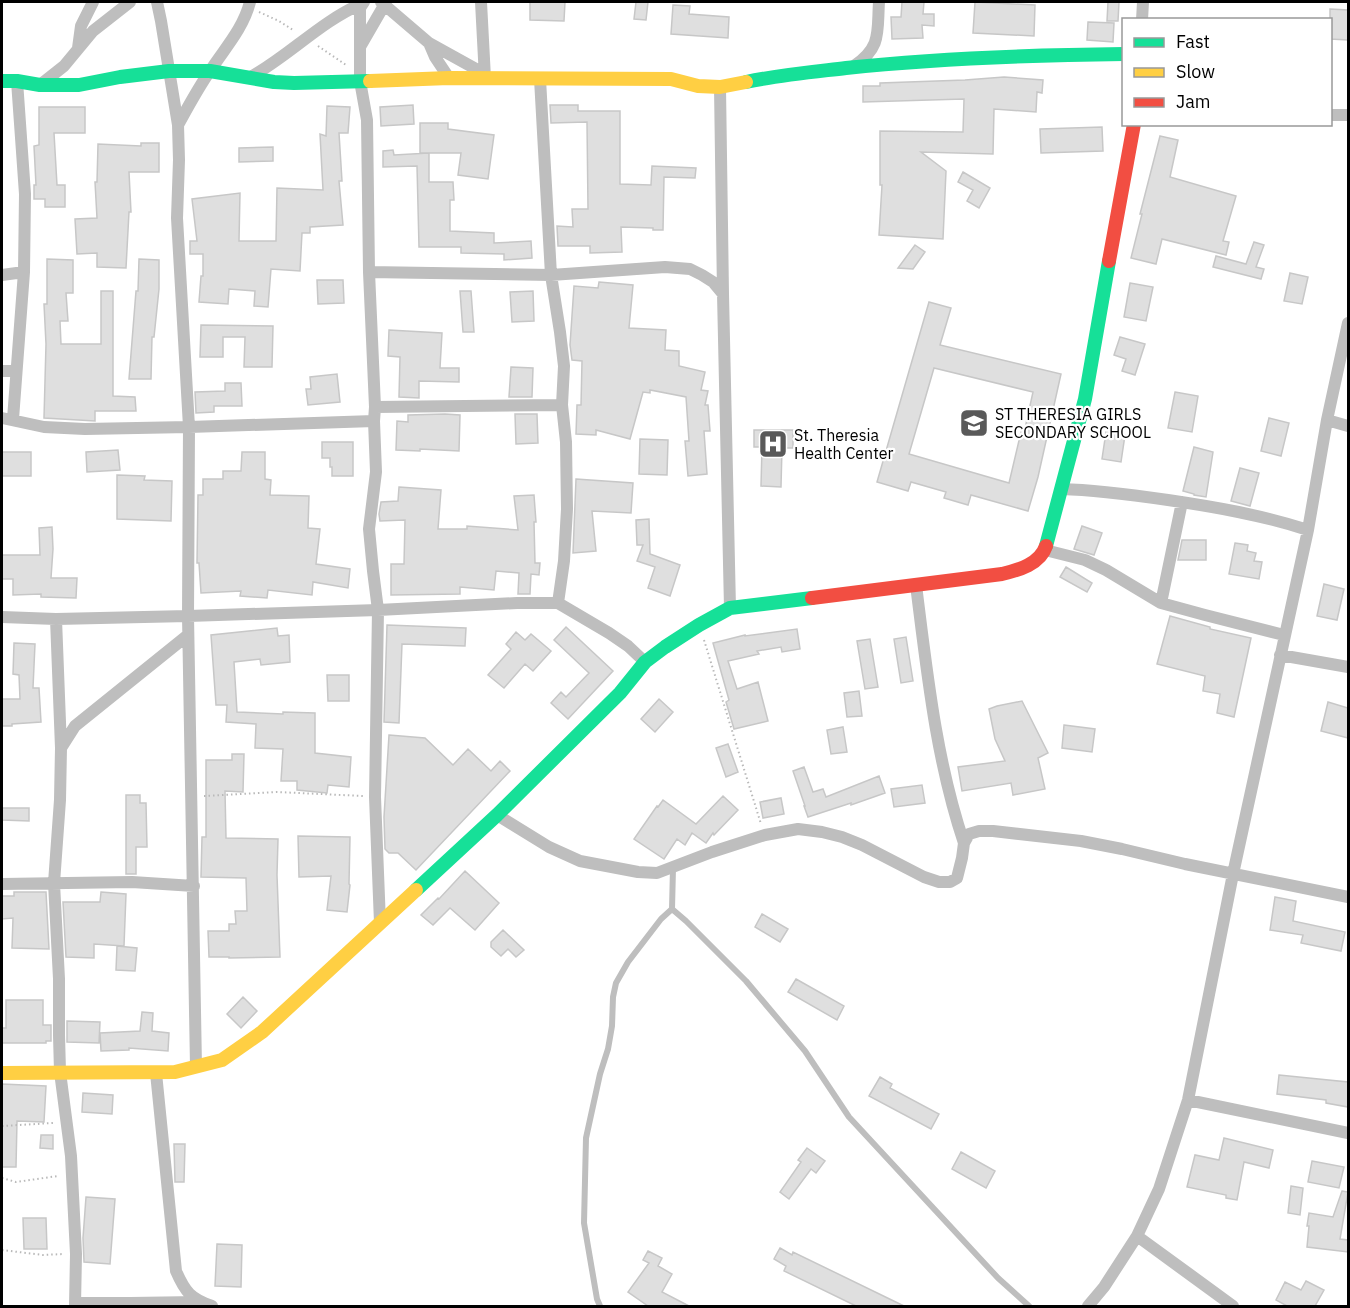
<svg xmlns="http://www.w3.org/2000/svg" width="1350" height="1308" viewBox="0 0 1350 1308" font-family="'IBM Plex Sans',sans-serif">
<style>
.building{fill:#dfdfdf;stroke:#c7c7c7;stroke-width:1.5;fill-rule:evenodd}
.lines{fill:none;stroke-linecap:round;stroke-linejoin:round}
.path{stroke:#b9b9b9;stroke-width:2;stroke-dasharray:1.5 3;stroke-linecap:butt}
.lane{stroke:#bebebe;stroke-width:6}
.street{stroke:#bebebe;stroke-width:12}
.fast{stroke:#16e098;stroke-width:14}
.slow{stroke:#ffcf43;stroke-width:14}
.jam{stroke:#f24e42;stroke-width:14}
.labels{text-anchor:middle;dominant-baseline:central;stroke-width:4.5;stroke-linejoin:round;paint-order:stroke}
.poi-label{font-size:16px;fill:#000;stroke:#fff;text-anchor:start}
</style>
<rect width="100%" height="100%" fill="#fff"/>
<path class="building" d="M530 2H565L564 21 530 20Z
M636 2H648L646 20 634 19Z
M902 2H924L923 14H934V26L922 25 923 38 892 39 891 17H901Z
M975 2 1035 5 1034 36 973 33Z
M1108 2H1119L1118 21H1107Z
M673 5 690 6 689 14 729 17 728 38 671 34Z
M1330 9 1348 10V40L1330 39Z
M1088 22 1114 23 1113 42 1087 40Z
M1004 77 1043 80 1042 93 1037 92 1036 112 994 109 993 154 921 152 946 171 943 239 879 235 882 185H880V131L963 132 964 99 863 102V86H880V83L965 80Z
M413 105 414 124 381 126 380 107Z
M550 105H578V111H620V184L651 185 652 166 696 168 695 178 664 177 663 230H653V228L621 227 622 252 590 253V246H558L557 226 573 227 572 209H588L587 122 551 123Z
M327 106 350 107 348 133H339L342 181H339L343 225 310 227V233H302L300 271 271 269 268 307 254 306 255 291 229 289 228 304 199 302 201 276H203V254H190V241H197L192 199 240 193 239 241H276L277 188 323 190 320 134 326 136Z
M39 107H85V133H54L57 185H65V207H45V199H34V185H36L34 146 39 145Z
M420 123H448V129L494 135 488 179 458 175 461 153H420Z
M1102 127 1103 151 1041 153 1040 129Z
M1160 136 1178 140 1170 177 1236 196 1223 241 1229 242 1226 255 1162 239 1156 264 1131 258 1142 214H1140Z
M141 143H159V172H129L131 212H129L126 268 97 267V253L77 254 75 219 97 218 95 182H97L98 144 141 146Z
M273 147V161L239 162V148Z
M393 150 394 155 429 153V182H453L454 200H450V231L494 233V243L531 241 532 258 504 260V254L461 253V247H419L417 166 383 167V151Z
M963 172 990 188 979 208 967 201 973 190 958 182Z
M1254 242 1264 245 1256 267 1264 269 1261 279 1213 267 1216 256 1246 264Z
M915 245 925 252 913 269 898 268Z
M47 259 73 260V293H66L68 321H60L61 344H101V291H113V396L135 397 136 411H95V421L44 418 46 344 44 304H47Z
M139 259 159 260V289L154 337H152L151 379H129L136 291H138Z
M1290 273 1308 277 1302 304 1284 301Z
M317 280H343L344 303 318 304Z
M599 282 633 285 629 328 666 330 665 350 679 351V366L705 372 701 390 708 391 705 405H708L710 431H704L707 474 688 476 685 441H689L686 397 650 390V393L643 392 630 439 596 430V435L576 434 577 405H581L582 361 572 360 570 345 574 286 598 288Z
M1130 283 1153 287 1146 321 1124 317Z
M460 291H471L474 332H463Z
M533 291 534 321 512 322 510 292Z
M929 302 951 308 940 345 1061 374 1038 477 1028 511 971 495 968 505 944 498 946 492 911 482 908 491 877 482ZM934 368 1033 392 1024 433 1021 432 1009 483 909 454Z
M201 325 273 326 272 367H244L245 337H223V357H200Z
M389 330 442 333 440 368H459V382L419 381V398L399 397 400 357 388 356Z
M1120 337 1145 344 1135 375 1122 371 1126 359 1114 355Z
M511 367 533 368 532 397H509Z
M337 374 340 402 308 405 306 389H311L310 377Z
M225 383H241L242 406H214V412L196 413 195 392 225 391Z
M1175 392 1198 396 1192 432 1168 428Z
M445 414 460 415 459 451 420 449V451L396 450 397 421 408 422V415Z
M515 414H537L538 443 516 444Z
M1269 418 1289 423 1281 456 1261 451Z
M754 430H793V448H782L781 487 761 486 762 447H754Z
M1106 432 1125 435 1121 462 1102 459Z
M640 439 668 440 667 475 639 474Z
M322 442H353V476H332V467H330V458H322Z
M1194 447 1213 452 1206 497 1194 495V494L1183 491Z
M118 450 120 470 87 472 86 452Z
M2 452H31V476H2Z
M242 452H265V479L271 480 270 495 309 496 308 528 320 529 316 564 350 569 348 588 313 582 312 595 268 590 267 598 240 596 241 591 201 593 199 563H197L198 495H203V479H223V471H241Z
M1240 468 1259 473 1250 506 1231 501Z
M117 475 145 476 144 480 172 481 171 521 117 519Z
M576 479 633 483 631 513 592 511 596 551 573 553Z
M399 487 441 490 438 529H467V526L518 530 514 496 534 495 536 522H534L535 563H540L539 575 531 574 530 594H518L519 573 496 571 494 590 460 587V594L391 595V564H404L405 520 380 521 379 514 381 502 398 501Z
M649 519 650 554 680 565 670 596 648 588 655 567 637 561 643 545H637L636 520Z
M1082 526 1102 533 1094 555 1074 549Z
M52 527 53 549 51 578H77L76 598 41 597V594L13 595V579H2V555H40L39 528Z
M1182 540H1206V560H1178Z
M1235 543 1248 545 1247 551 1256 553 1254 561 1262 562 1259 579 1229 574Z
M1066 567 1092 583 1087 592 1060 577Z
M1324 584 1344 589 1337 620 1317 616Z
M1170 616 1210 627V629L1251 638 1234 717 1217 713 1220 694 1203 691 1205 676 1157 664Z
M387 625 466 628 465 646 402 644 399 723 384 722Z
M566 627 613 671 568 719 551 703 561 692 566 697 589 673 554 640Z
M277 628 278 636 289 635 290 662 261 665 260 659 234 662 237 712 283 714V712L315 713V753L351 757 349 787 328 785 327 793 297 790V781H281L283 749 255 748 256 724 226 722 227 705H216L211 635Z
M797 629 800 649 782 652 781 647 757 651 759 654 728 661 737 689 758 682 768 721 734 729 726 702 729 700 713 643 745 635V636Z
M516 632 525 640 531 634 551 651 533 671 525 664 504 688 488 675 511 649 506 644Z
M906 637 913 681 901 683 894 639Z
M870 639 878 687 865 689 857 641Z
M14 643 35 644 33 688H39L41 722 12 724V726H2V699H20L19 675 13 674Z
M327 675H349V701H328Z
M859 691 862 716 847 717 844 693Z
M659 699 673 712 655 732 641 719Z
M1022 701 1048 753 1038 758 1045 789 1013 795 1011 783 962 791 958 767 1005 761 995 739 989 709 997 706Z
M1328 702 1348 708V738L1321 731Z
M1064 725 1095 729 1092 752 1062 748Z
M843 727 847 752 831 754 827 730Z
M389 735 425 738 453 765 468 749 491 771 500 761 510 771 416 870 398 853H389L385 849 384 817Z
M728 744 738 772 726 777 716 748Z
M232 754H244L243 792 225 791 226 838 278 839 277 875 280 957 229 958V957H209L208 931H229V924H236L235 911H247L246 878 201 877 202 837H206V760H232Z
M804 767 813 792 823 789 826 797 879 776 885 793 851 805V803L808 817 804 806H805L793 771Z
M922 785 925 803 894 807 891 789Z
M126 795H140V803H146L147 847H136V874H126Z
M723 796 738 810 714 835 713 833 706 843 692 833 685 845 677 839 664 859 634 839 657 806 658 807 663 800 696 824Z
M781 798 784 814 763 818 760 802Z
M2 808H29V821L2 820Z
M298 836 350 837 349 884 350 885 347 912 327 910 331 876 299 877Z
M465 871 499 903 475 930 450 908 433 925 421 915 438 898 439 899Z
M14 892H46L49 949 12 948 13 918 2 919V896H14Z
M101 892 126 894 124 946 94 944V958L66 957 63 902H100Z
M1275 897 1296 901 1293 921 1345 932 1341 951 1301 943 1303 935 1270 930Z
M762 914 788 929 780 942 755 927Z
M503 930 524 950 516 957 508 949 501 956 491 947V942Z
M117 946 137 948 135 971 116 970Z
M796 979 844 1006 837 1020 788 992Z
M243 997 257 1011 241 1028 227 1014Z
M6 1000H43V1025H51V1041H46V1043H2V1028H6Z
M142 1012 153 1013 152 1031 169 1033 168 1051 129 1048V1050L101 1051 100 1033 140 1031Z
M67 1021 100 1022 99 1043 67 1042Z
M1279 1075 1348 1082V1107L1326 1103V1100L1277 1094Z
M880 1077 892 1084 890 1088 939 1114 931 1129 869 1096Z
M2 1084 46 1086 44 1122 17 1121 16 1167H2Z
M83 1093 113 1095 112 1114 82 1112Z
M41 1135H53V1149L40 1148Z
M1224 1138 1273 1150 1269 1168 1244 1162 1237 1200 1226 1198V1195L1187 1187 1195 1155 1219 1160Z
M174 1144H185L184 1182H175Z
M807 1148 825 1161 816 1173 811 1169 789 1199 780 1192 801 1162 798 1160Z
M961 1152 995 1171 986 1188 952 1169Z
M1312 1161 1344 1167 1339 1188 1308 1182Z
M1291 1186 1303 1188 1300 1215 1288 1213Z
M1342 1191 1348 1192 1340 1239 1348 1240V1252L1307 1247 1309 1226H1307L1309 1213 1333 1217Z
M86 1197 115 1199 110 1264 84 1262 83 1238Z
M23 1218H46L47 1249H24Z
M217 1244 242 1245 241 1287 215 1286Z
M780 1248 792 1255 793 1252 904 1306H856L784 1271 786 1266 774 1259Z
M648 1251 662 1258 658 1266 672 1274 662 1292 689 1306H648L628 1292 649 1263 643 1260Z
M1306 1281 1324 1290 1315 1306H1287L1276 1300 1285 1282 1301 1290Z"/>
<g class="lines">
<path class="path" d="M259 12 279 21 293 30
M318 46 346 65
M704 640 761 824
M204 796 277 792 363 796
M2 1126 53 1123
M2 1178 16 1182 58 1176
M2 1250 43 1255 64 1254"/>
<path class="lane" d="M673 868 672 909 686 921 746 981 805 1051 849 1117 998 1278 1029 1306
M600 1306 597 1299 584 1223 586 1138 600 1074 608 1049 612 1026 613 997 616 983 628 962 661 919 672 909"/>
<path class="street" d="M157 2 161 21 178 125 179 160 177 218 189 427 188 616 196 1067
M364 2 360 8V81L367 120 369 272 375 407 374 421 376 472 369 529 373 571 378 610 375 797 380 923
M381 2 429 43 485 74
M481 2 485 78
M1142 20 1143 2
M429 43 435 57 449 78
M360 47 386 2
M78 48 81 26 93 2
M854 66C882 47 877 32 879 2
M249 78C289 56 320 22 361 4
M540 79 551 275 560 332 564 366 562 405 566 442 567 509 564 561 558 603
M40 85 64 66 93 31 130 2
M720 87 723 294 730 608
M1330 115H1348
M178 125C188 107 198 88 210 71 225 48 243 29 250 2
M369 272 551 275 665 267 690 269 702 275 713 282 723 294
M2 275 24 272
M2 371H16
M375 407 562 405
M2 418 44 427 85 429 189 427 374 421
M13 419 24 272 25 194 17 81
M1327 420 1348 426
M1062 489C1098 490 1133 495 1168 500 1215 507 1262 515 1308 530
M1045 550 1085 560 1106 570 1161 603 1205 615 1284 635
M916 585C927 672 936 760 964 843
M1161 603 1182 502
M2 617 56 619 188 616 378 610 517 603H558L609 633 628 646 645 662
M56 619 61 748 60 800 54 883 59 979V1035L60 1072 71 1156 76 1254 75 1306
M1280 655 1348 667
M61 748 75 726 188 635
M497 815 549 847 580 861 638 872 657 873 712 852 765 835 798 829 822 832 842 837 862 845 924 877 939 882H950L957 878 962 858 964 843 969 834 979 831H993L1081 841 1122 849 1185 864 1348 897
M2 884 132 882 194 886
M156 1073 176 1271C185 1292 191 1299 212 1306
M1188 1100 1348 1133
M1137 1236 1233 1306
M75 1303H130L198 1302
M1088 1306 1104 1287 1137 1236 1159 1189 1188 1100 1233 874 1308 530 1327 420 1348 323"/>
<path class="fast" d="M2 81H17L40 85H79L120 77 169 71H210L274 82 294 83 370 81
M746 82C779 75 812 72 846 68 938 58 1031 55 1124 54
M1046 546 1085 399 1109 261
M416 890 497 815 620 693 645 662 665 647 699 625 730 608 812 598"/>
<path class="slow" d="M370 81 449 78 671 79 698 86 720 87 746 82
M2 1073 175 1072 222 1060 262 1032 416 890"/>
<path class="jam" d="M1109 261 1134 124
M812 598 1002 574C1019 570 1040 564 1046 546"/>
</g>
<defs>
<g id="school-square" transform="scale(1.5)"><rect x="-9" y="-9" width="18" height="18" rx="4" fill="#595959" stroke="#fff"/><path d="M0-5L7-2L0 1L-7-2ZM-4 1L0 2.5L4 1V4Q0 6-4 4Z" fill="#fff"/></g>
<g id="hospital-square" transform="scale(1.5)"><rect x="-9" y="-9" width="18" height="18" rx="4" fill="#595959" stroke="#fff"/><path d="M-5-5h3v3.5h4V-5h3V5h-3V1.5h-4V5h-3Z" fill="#fff"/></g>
</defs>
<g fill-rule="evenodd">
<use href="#school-square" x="974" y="423"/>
<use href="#hospital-square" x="773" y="444"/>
</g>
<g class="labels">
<g class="poi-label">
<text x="995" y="414">ST THERESIA GIRLS<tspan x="995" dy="18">SECONDARY SCHOOL</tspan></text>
<text x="794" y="435">St. Theresia<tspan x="794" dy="18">Health Center</tspan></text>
</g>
</g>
<rect width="1350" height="1308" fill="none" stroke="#000000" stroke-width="6"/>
<rect x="1122" y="18" width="210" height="108" fill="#ffffff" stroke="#999999" stroke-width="1.5"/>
<rect x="1134" y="38" width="30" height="9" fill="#16e098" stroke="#999999" stroke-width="1.5"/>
<text x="1176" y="48" font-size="18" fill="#000000">Fast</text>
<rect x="1134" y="68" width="30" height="9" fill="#ffcf43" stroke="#999999" stroke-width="1.5"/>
<text x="1176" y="78" font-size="18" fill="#000000">Slow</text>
<rect x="1134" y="98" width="30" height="9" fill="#f24e42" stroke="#999999" stroke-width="1.5"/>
<text x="1176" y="108" font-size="18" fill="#000000">Jam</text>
</svg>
